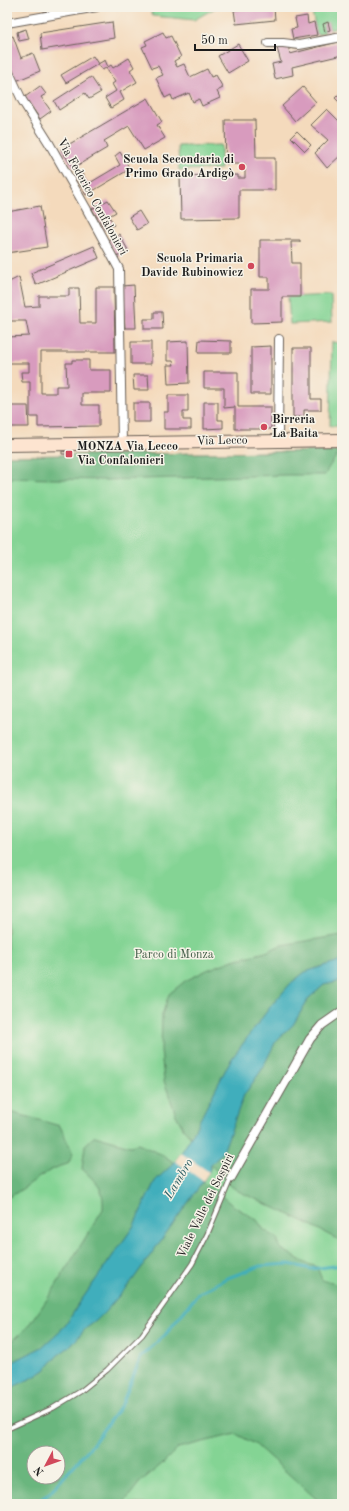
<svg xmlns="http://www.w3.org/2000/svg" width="349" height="1511" viewBox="0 0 349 1511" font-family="'Old Standard TT',serif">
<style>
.green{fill:#84d494;stroke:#507858;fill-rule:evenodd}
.forest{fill:#6bb67e;stroke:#44694d;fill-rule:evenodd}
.water{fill:#3faebc;stroke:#2e656c}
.pier{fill:#f4dabc}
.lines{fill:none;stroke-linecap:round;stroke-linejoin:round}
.stream{stroke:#3faebc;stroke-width:3}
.building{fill:#d89bbe}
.lane-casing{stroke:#685e54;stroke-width:6}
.street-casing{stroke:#685e54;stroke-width:10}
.secondary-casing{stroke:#685e54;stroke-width:14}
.lane{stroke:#fff;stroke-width:4}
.street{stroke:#fff;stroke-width:8}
.secondary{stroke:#fde4d0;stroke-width:12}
.poi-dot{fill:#d1495b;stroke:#f7f3e8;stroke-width:1.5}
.labels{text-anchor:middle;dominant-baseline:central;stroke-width:3;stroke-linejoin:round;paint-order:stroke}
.poi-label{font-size:12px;font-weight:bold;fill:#1c1c1c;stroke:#f7f3e8;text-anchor:end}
.street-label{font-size:12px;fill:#1c1c1c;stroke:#f7f3e8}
.park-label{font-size:12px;fill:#405c46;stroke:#f7f3e8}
.water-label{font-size:13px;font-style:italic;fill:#2c5e64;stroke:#f7f3e8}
</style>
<rect width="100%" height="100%" fill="#f7f3e8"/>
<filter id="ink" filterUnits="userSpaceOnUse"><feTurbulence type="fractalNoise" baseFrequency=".025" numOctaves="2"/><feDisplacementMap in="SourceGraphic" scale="8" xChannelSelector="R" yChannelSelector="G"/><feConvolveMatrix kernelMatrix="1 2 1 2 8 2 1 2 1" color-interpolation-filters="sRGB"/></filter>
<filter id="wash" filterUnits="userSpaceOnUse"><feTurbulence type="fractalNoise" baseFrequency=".012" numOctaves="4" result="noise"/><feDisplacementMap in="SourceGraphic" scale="16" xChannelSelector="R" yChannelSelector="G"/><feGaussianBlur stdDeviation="0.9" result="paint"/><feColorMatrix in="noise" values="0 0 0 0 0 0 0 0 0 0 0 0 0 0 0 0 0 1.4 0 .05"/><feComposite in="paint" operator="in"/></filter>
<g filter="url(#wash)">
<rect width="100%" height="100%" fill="#f4dabc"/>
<path class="green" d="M149 7H217L194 20 153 16Z
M311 7H342V26L330 30 328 23 323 24 325 32 317 35Z
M221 145V169L179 170 178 146Z
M331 295 332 322 290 324 288 297Z
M332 342 342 343V426H330Z
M342 451V1504H7V456ZM34 1453H58V1477H34Z"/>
<path class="forest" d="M339 451C335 460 328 466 325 475H286L105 480 7 478V456Z
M342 935V1242L305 1222 238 1191 231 1186 211 1165 191 1137 183 1128 176 1115 164 1081 161 1050 162 1015 169 994 185 981 207 970 233 960 266 952 281 945Z
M7 1111 60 1126 73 1154 68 1164C45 1168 28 1188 7 1198Z
M95 1136 130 1146 138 1144 163 1155 218 1193 232 1205 257 1220 264 1230 277 1238 280 1248 305 1263 317 1267 322 1280 342 1286V1504H322L255 1444 236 1434 178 1448 162 1464 140 1482 123 1504H7V1344L10 1343 29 1326 52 1292 103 1209C104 1187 97 1183 82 1169L85 1145ZM34 1453H58V1477H34Z"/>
<path class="water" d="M342 960V981L324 985 309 998 293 1025 276 1041 261 1071 244 1095 223 1152 211 1165 209 1172 202 1183 132 1281 105 1312 96 1321 85 1329 72 1345 57 1356 45 1370 34 1377 7 1390V1365L42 1347 65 1326 80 1302 133 1227 155 1181 174 1163 181 1153 191 1137 230 1061 270 1007 291 983 305 972Z"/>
<path class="pier" d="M181 1153 209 1172 203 1181 175 1161Z"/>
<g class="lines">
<path class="stream" d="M34 1504 50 1493 92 1445 122 1404 141 1357 165 1335 198 1294 225 1279 260 1266 289 1264 311 1269 342 1265"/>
</g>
<g id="blocks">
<path class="building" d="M274 7 275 20 236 24 234 10Z
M307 16 308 24 314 22 317 35 293 39 291 29 297 28 295 18Z
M112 22 114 38 42 50 40 33Z
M328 22 330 30 325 32 323 24Z
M26 29 29 39 19 41 17 32Z
M163 32 166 38 171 36 181 57 174 61 177 67 184 64 190 77 207 69 211 77 216 75 223 88 217 91 220 98 202 106 199 99 193 102 189 93 173 100 171 95 165 98 156 78 163 75 158 66 152 68 142 47 147 45 145 41Z
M13 36 21 58 33 53 40 71 16 81 7 57V38Z
M342 41V55L292 67 293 75 275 79 272 64 281 62 277 48 288 45 290 54Z
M238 44 248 61 228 73 218 56Z
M93 56 98 64 66 83 61 75Z
M129 58 134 67 130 70 137 82 120 92 124 100 111 108 105 98 116 91 112 84 115 82 106 68 102 70 98 64 105 60 108 67 111 65 113 68Z
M91 77 101 92 89 99 85 93 59 110 54 101Z
M40 86 46 94 41 97 51 111 40 119 25 97Z
M303 87 316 102 295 121 282 106Z
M342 91V105L335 98Z
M148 98 162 122 157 125 165 138 144 150 129 126 104 141 107 148 73 168 61 149Z
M327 109 342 124V154L327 168 315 153 328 140 311 125Z
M225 120H255L256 158H275V190H239V218L181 219 180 176 238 175V178H245V164H226Z
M297 131 311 145 305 151 291 137Z
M120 152 130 169 86 195 74 175 81 172 88 184 120 165 115 156Z
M108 200 116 212 109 216 114 225 105 230 92 209Z
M40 206 47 247 7 253V212Z
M139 211 147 224 137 230 129 217Z
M119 234 128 250 117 257 108 240Z
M260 240H300V242H291L292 263H300V297H282V322L251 323V289H269V277H260Z
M94 246 99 258 36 285 31 273Z
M19 277 25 307 39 306V296H69V288H79L80 323H96V287H114L115 352H41V393H56V386H67L66 363H72V360H89V370H111V393H82V405H99V426L38 427V417H30V382H22L21 372H29V363H7V337L29 336 26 321H7V283Z
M134 285 136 328H125L122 286Z
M154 312H162L163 329H144V319H154Z
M199 340 231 341V353H198Z
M188 341 189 383 168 384 167 365H174L173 361H167V342Z
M131 342H151V364H131Z
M271 346V394H251V347Z
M293 348H311V399H321V410H304V417H293Z
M204 372H238V407H271V429H235V407L224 408V388H204Z
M133 375H148L149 390H134Z
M168 395H188V412H183V420H191V429H164V412H168Z
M204 402H218V420H223V428L204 429Z
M133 403H150V422H133Z
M7 406H28L29 427H7Z
M62 451 68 452 67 454H62Z"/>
</g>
</g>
<g filter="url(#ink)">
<use href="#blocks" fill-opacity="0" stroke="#685e54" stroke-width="1"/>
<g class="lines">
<g class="lane-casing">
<path id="lane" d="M7 1429 53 1408 81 1391 107 1370 142 1335 192 1264 207 1235 231 1178"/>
</g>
<g class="street-casing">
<path id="street" d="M7 23 97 7
M268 43H283L299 45 342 37
M7 68 22 100 49 143 86 208 119 269 122 443
M278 440 279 339
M231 1178 310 1039 322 1025 342 1011"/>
</g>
<g class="secondary-casing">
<path id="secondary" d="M7 445 342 440"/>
</g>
<use href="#lane" class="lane"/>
<use href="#street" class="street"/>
<use href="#secondary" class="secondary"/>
</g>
</g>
<g class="poi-dot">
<circle cx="242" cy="167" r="4"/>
<circle cx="251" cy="266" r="4"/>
<circle cx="264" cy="427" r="4"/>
<rect x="65" y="450" width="8" height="8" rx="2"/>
</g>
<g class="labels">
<g class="poi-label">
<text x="234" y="160">Scuola Secondaria di<tspan x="234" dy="14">Primo Grado Ardigò</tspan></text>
<text x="243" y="259">Scuola Primaria<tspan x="243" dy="14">Davide Rubinowicz</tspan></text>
<text x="272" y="420" text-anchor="start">Birreria<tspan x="272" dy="14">La Baita</tspan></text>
<text x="77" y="447" text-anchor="start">MONZA Via Lecco<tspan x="77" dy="14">Via Confalonieri</tspan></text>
</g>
<g class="street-label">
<text transform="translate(92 197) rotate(61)">Via Federico Confalonieri</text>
<text transform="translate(222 441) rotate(-1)">Via Lecco</text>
<text transform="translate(206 1206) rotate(-64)">Viale Valle dei Sospiri</text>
</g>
<g class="park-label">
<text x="174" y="955">Parco di Monza</text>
</g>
<g class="water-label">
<text transform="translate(179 1179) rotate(-59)">Lambro</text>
</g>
</g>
<rect width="349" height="1511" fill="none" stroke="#f7f3e8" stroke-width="24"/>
<g transform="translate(46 1465) rotate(229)"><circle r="19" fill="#f7f3e8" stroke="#9f9d96"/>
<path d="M0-3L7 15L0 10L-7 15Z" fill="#d1495b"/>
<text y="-6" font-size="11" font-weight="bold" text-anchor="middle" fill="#1c1c1c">N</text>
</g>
<path d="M195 44v6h80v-6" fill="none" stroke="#1c1c1c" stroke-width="2"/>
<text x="201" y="44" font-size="12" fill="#1c1c1c" stroke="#f7f3e8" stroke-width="3" paint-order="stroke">50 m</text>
</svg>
